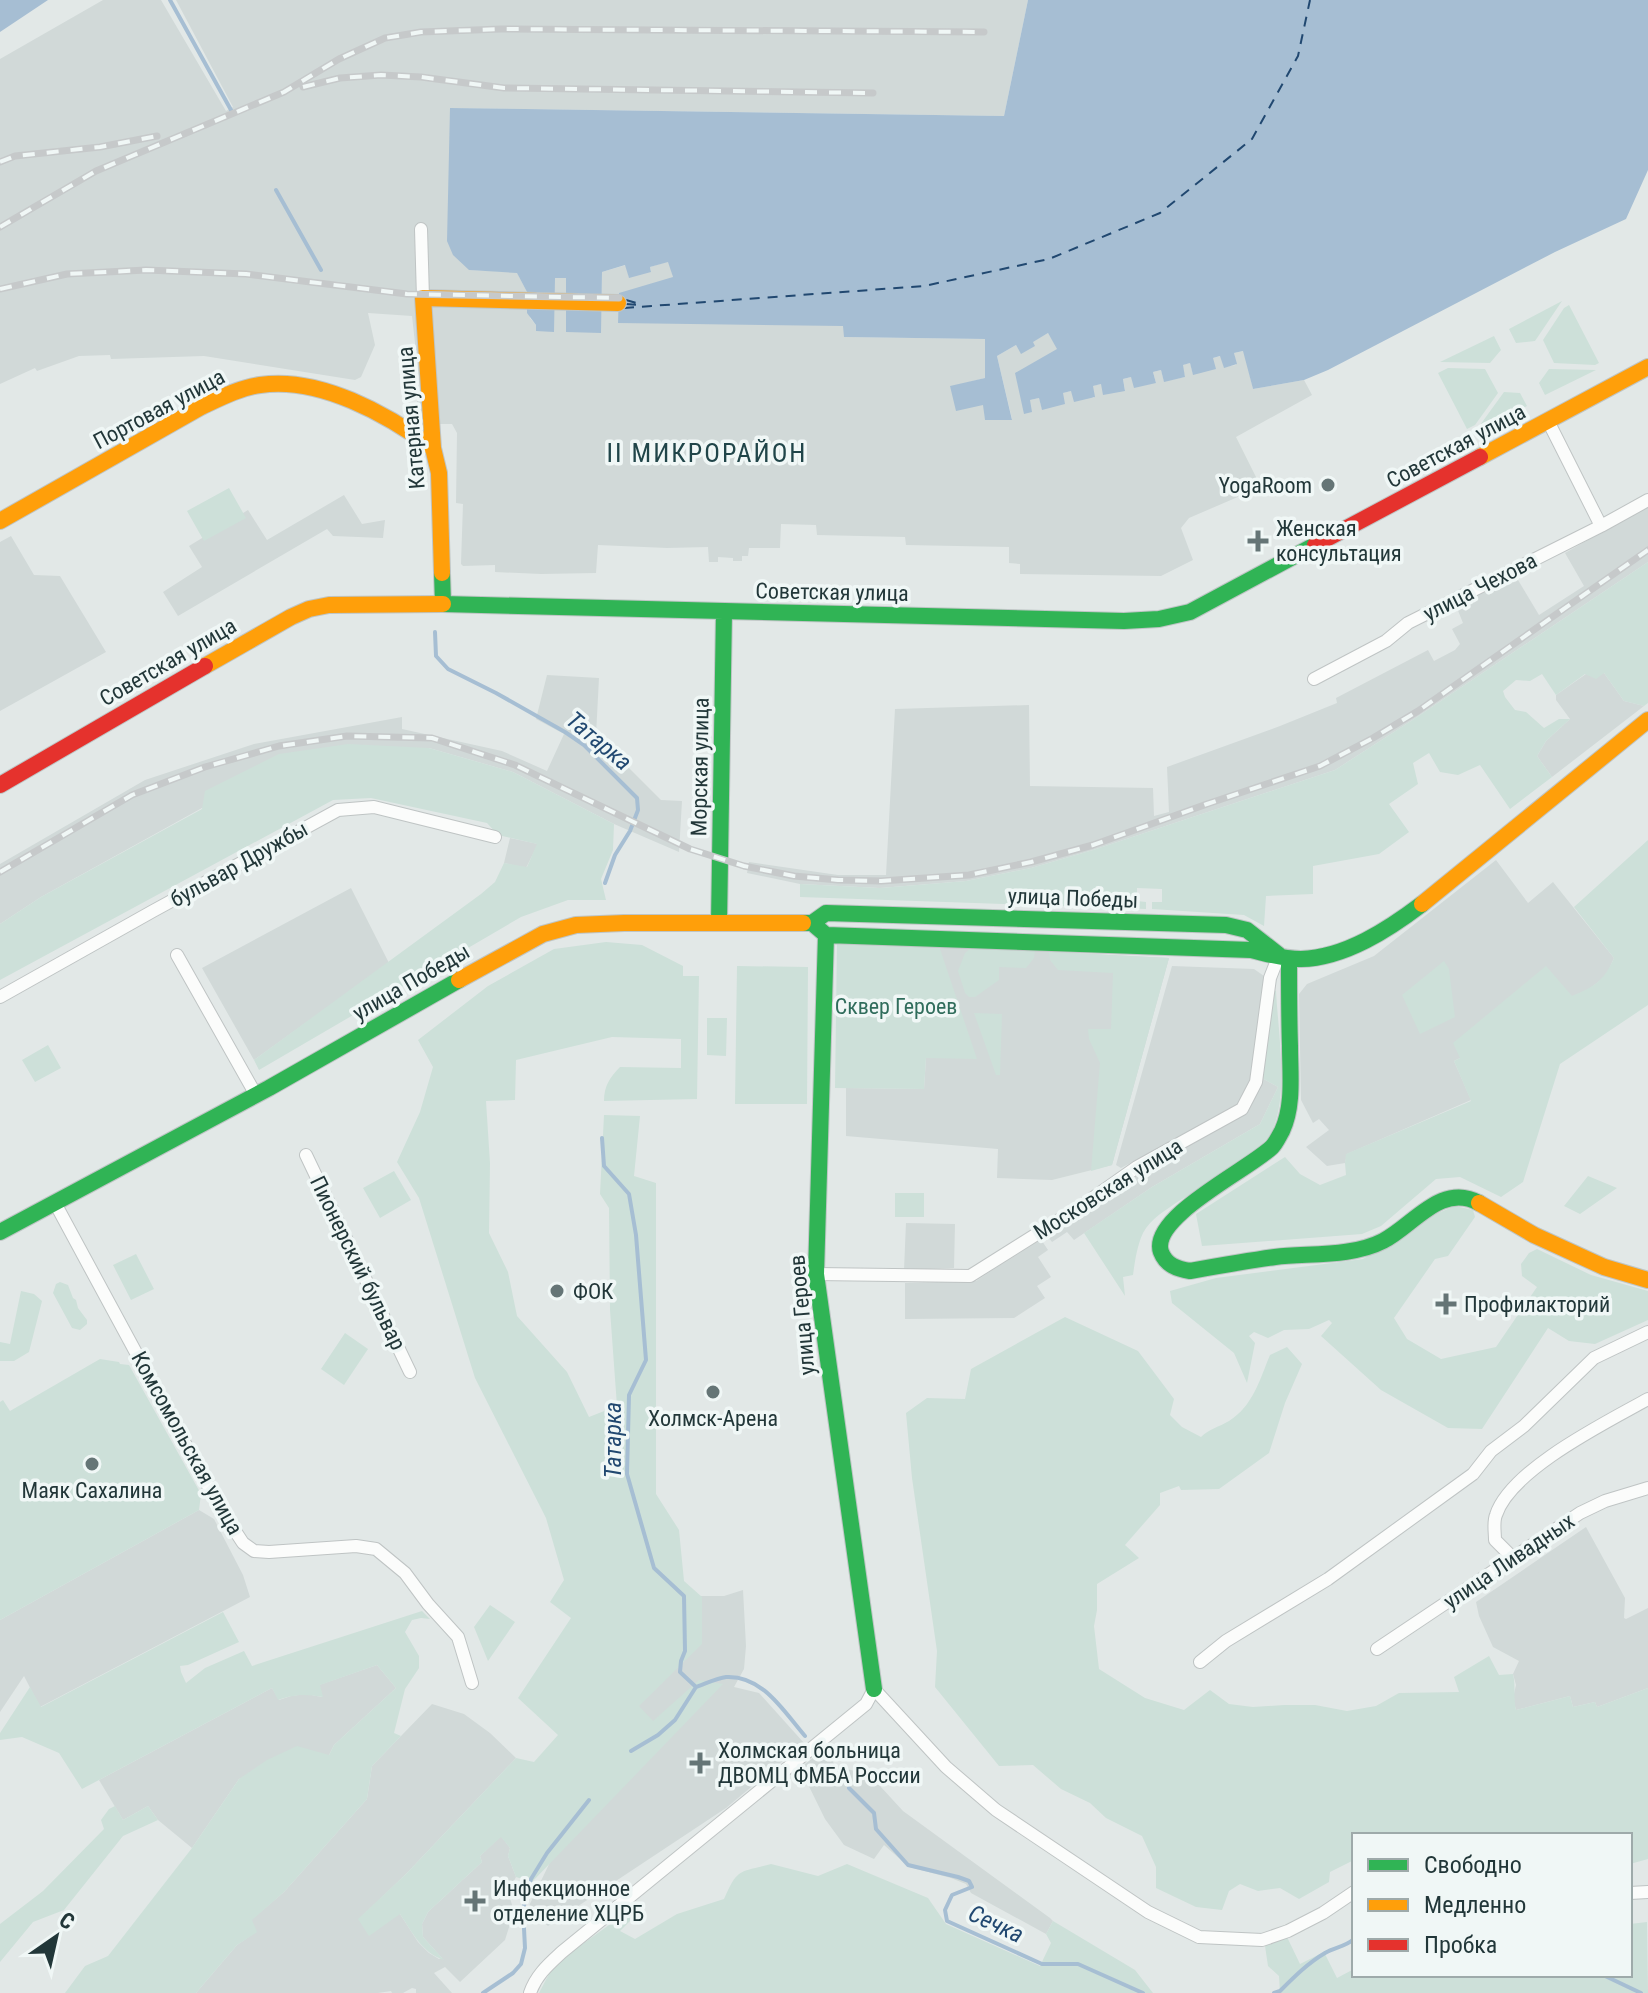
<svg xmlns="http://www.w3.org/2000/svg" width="1648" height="1993" viewBox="0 0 1648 1993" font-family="'Roboto Condensed',sans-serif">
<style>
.built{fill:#d1d9d8}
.green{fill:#cde0d9}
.water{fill:#a6bed3}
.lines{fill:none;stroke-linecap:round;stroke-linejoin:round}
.stream{stroke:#a6bed3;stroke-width:4}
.ferry{stroke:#214870;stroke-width:2;stroke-dasharray:10 8;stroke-linecap:butt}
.street-casing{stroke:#bfc4c4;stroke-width:14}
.fast-casing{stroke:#bfc5c5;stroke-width:18}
.slow-casing{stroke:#bfc5c5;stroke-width:18}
.jam-casing{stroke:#bfc5c5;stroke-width:18}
.street{stroke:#fbfcfb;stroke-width:12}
.fast{stroke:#30b455;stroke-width:16}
.slow{stroke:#ff9f0a;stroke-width:16}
.jam{stroke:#e5322d;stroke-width:16}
.rail-casing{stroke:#c6c9ca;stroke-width:7}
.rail{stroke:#f0f7f6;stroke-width:4;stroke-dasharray:12;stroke-linecap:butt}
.poi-dot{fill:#657576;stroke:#f0f7f6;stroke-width:3}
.labels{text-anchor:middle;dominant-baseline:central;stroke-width:7;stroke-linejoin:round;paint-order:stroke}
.street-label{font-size:22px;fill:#223739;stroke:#f0f7f6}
.poi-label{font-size:22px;fill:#223739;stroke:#f0f7f6;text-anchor:start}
.park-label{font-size:22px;fill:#306d5c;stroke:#f0f7f6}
.water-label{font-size:24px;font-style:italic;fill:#214870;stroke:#f0f7f6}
.quarter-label{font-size:26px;letter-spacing:2px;fill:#204549;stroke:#f0f7f6}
</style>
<rect width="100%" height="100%" fill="#e2e8e7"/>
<path class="built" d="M103 0H161L226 111 233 107 176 0H1028L1004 116 450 108 469 270 517 272 527 292 530 318 536 325V331H554V277L566 278 600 332 602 272 626 265 629 277 651 271 650 267 669 261 673 277 844 326V337L986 339 985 378 950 387 984 405 985 420 1012 419 997 356 1016 345 1021 353 1032 342 1048 333 1058 349 1030 400 1039 398 1042 409 1062 393 1071 391 1094 398 1092 386 1101 384 1125 390 1123 379 1131 377 1156 383 1153 372 1161 370 1164 381 1185 377 1182 365 1190 363 1193 374 1213 358 1221 356 1224 367 1236 365 1234 353 1244 351 1253 389 1304 380 1312 395 1236 437 1261 487 1189 518 1181 528 1193 560 1161 576 1020 574V564L1009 563V547L906 545 905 537 817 535 816 525 781 524 780 548H749L748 556H742V561H733V558L718 557V562H709L708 547 667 548 598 545 596 573 541 574 495 572V565L463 566 461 564 463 504 456 503 457 433 452 424H440L424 414 415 411 420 388 412 316 368 313 375 345 361 377 355 380 204 356 111 359 110 355 79 356 37 371 35 368 0 384V59Z
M344 495 362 524 385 520 383 538 333 536 327 529 178 616 163 592 202 567 189 546 248 510 267 540Z
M1648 506V562L1414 719 1335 770 1093 850 1031 868 966 881 880 888 800 884 747 873 749 862 838 875H886L895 709 1029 705 1030 786 1153 788 1154 816 1169 812 1167 767 1280 726 1337 703 1336 698 1428 650 1434 661 1455 650 1460 644 1452 629 1463 623 1455 603 1506 578 1518 580 1539 615 1584 586 1565 553Z
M11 536 34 575 60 576 106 652 0 711V542Z
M1604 673 1624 701 1644 706 1552 777 1537 756 1546 741 1570 719 1556 700V695L1586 674Z
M547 675 599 678 596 735 661 800 682 801 679 852 614 824 513 772 429 748 202 808 41 897 0 924V864L145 780 254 744 402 717V729L502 751 547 771 564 734 536 719Z
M510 838 538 844 526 868 504 863Z
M1496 860 1528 903 1553 882 1614 958 1606 976 1589 989 1572 997 1546 967 1460 1058 1454 1061 1471 1100 1347 1154 1345 1163 1327 1166 1306 1147 1329 1130 1319 1119 1313 1123 1301 1100 1299 994 1307 984 1374 956Z
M351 888 389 963 254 1060 202 968Z
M939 946 1169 958 1112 1165 1052 1180 997 1178 998 1149 846 1136V1088L924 1089 926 1058Z
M1172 966 1254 969 1264 976 1250 1083 1237 1107 1121 1168 1116 1165Z
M1262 1078 1278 1087 1260 1124 1152 1187 1074 1240 1067 1232 1052 1242 1046 1234 1141 1171 1243 1115Z
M906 1223 955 1224 954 1268 904 1270Z
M1040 1238 1048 1250 1038 1257 1051 1277 1037 1286 1045 1298 1014 1318 905 1319V1283L976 1281Z
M199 1510 214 1519 243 1575 250 1597 40 1707 24 1676 0 1712V1620Z
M1586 1527 1625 1598 1624 1618 1626 1619 1648 1608V1688L1597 1707 1595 1702 1573 1707 1570 1696 1516 1710 1513 1698 1516 1685 1513 1674 1519 1661 1493 1647 1479 1616 1476 1602Z
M743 1590 746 1646 744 1669 734 1687 759 1693 804 1743 726 1808 548 1926 528 1908 552 1858 691 1596H724Z
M377 1665 396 1688 334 1745 329 1755 239 1779 192 1848 158 1820 148 1806 123 1820 99 1780 272 1688 279 1700 291 1696 306 1694 322 1697 319 1685Z
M432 1704 464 1714 490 1733 516 1758 406 1874 359 1919 400 1914 418 1942 429 1953 439 1959 442 1958 423 1937 422 1924 428 1912 482 1862 480 1856 501 1836 510 1848 508 1856 516 1877 508 1892 514 1911 505 1940 460 1982 445 1967 434 1973 452 1993H416V1989L412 1988 403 1993H392L391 1991 378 1993H196L237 1945 256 1932 251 1920 284 1892 367 1799 372 1766Z
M823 1750 837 1767 869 1774 903 1811 1050 1918 1053 1921 1046 1934 971 1893 966 1884 951 1878 909 1867 884 1845 874 1859 844 1845 825 1819 800 1768Z"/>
<path class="green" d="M1562 301 1535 341 1516 343 1509 329Z
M1569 305 1599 363 1595 365 1554 363 1543 340 1564 308Z
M1494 336 1501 350 1490 363 1440 362Z
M1448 368 1485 369 1498 393 1475 425 1467 429 1438 373Z
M1549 369 1596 370 1545 395 1539 383Z
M1504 392 1520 393 1527 406 1475 432Z
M229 488 246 518 204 541 187 511Z
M1648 562V703L1644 706 1624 701 1604 673 1596 679 1585 674 1556 695 1542 674 1530 681 1516 680 1503 691 1505 697 1515 710 1526 712 1544 728 1559 719H1570L1546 741 1537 756 1552 777 1510 809 1480 765 1458 775 1440 772 1429 753 1413 763 1418 784 1389 804 1409 832 1379 854 1313 866V894L1266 896 1264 926 1244 915 1152 909V902H1162V889L1137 888V901L1146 902V909L800 897V884L880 888 966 881 1031 868 1093 850 1335 770 1414 719Z
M348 744 429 748 513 772 614 824 613 850 601 879 606 900H568L521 917 259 1070 254 1060 481 894 495 882 504 863 527 867 537 844 498 835 487 823 371 798 333 800 0 980V924L41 897 202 809 205 791 279 754Z
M1648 840V1005L1560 1064 1523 1182 1501 1197 1460 1177 1436 1179 1381 1226 1362 1234 1202 1246 1196 1214 1285 1157 1300 1174 1320 1185 1346 1175 1345 1163 1346 1154 1471 1101 1454 1061 1460 1058 1453 1043 1546 966 1572 996C1594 987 1604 981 1614 958L1574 907Z
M606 942 642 945 683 966V976H699L697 1099 604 1101C604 1086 610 1077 620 1067L681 1068V1039L612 1037 516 1060 515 1100 486 1101 490 1163 489 1233 508 1272 517 1316 567 1372 589 1417 617 1406 610 1310 609 1208 600 1194 604 1115 640 1116 634 1176 656 1183V1494L679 1530 684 1581 702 1597V1644L639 1706 653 1721 699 1680 723 1684 532 1882 516 1877 508 1856 510 1848 501 1837 480 1856 482 1862 428 1912 422 1924 423 1937 444 1960C422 1953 412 1932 400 1914L369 1936 358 1919 406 1874 516 1758 534 1762 558 1735 518 1698 571 1618 550 1602 564 1580 546 1518 475 1378 419 1198 397 1162 420 1112 433 1067 418 1040 488 986 554 949Z
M837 944 939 946 977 1059 926 1058 924 1089 835 1088Z
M971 948 1035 951 1034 958 1026 968 999 967V980L975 997H969L965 993 958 971 965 953Z
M1049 952 1169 958 1112 1165 1091 1171 1100 1063 1089 1039 1088 1029H1111L1113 973 1058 970 1050 960Z
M1444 961 1449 969 1455 1017 1420 1034 1402 995Z
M737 966 808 967 807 1104H735Z
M1273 989 1276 991C1278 1030 1288 1090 1274 1126 1261 1159 1209 1183 1179 1201 1166 1210 1151 1218 1143 1233 1137 1246 1135 1261 1133 1275L1123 1277 1125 1296 1084 1233 1152 1187 1260 1124 1278 1087 1262 1078Z
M974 1013 1002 1014 1000 1075H996Z
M707 1018H727L726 1056 707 1055Z
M48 1045 61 1068 35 1082 22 1060Z
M394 1171 411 1200 380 1218 363 1188Z
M1588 1176 1617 1188 1580 1214 1564 1206Z
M895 1193H924V1217H895Z
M1455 1206 1473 1210 1475 1217 1448 1256 1435 1259 1394 1318 1407 1339 1441 1359 1496 1347 1537 1287 1522 1276 1521 1264 1529 1253 1537 1249 1591 1275 1648 1291V1320L1595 1344 1569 1341 1548 1328 1482 1429 1448 1428 1381 1390 1321 1336 1332 1323 1329 1320 1309 1329 1284 1330 1268 1338 1254 1332 1249 1336 1255 1343 1247 1383 1234 1353 1172 1303 1170 1291 1216 1278 1363 1259 1438 1213Z
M136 1254 154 1289 131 1300 113 1265Z
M60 1282 68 1285 73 1298 76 1300 78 1308 87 1320V1324L80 1330 72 1328 53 1293 56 1284Z
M21 1291 34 1294 42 1301 29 1352 14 1361H0V1342L10 1344Z
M1065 1317 1138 1351 1174 1399 1170 1415 1182 1427 1201 1437C1209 1429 1219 1427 1229 1421 1253 1406 1260 1379 1270 1355L1287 1347 1302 1364 1285 1403 1269 1453 1219 1489 1181 1490 1179 1486 1160 1493V1505L1125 1545 1139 1558 1097 1584V1610L1094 1626 1099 1669 1145 1698 1184 1710 1210 1690 1229 1704 1253 1707 1284 1705H1315L1347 1711 1376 1706 1399 1693 1459 1692 1454 1677 1489 1656 1499 1675 1513 1674C1516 1686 1513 1698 1516 1710L1570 1696 1573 1707 1595 1702 1597 1707 1648 1688V1859L1630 1864V1835H1354V1860L1330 1872 1329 1882 1299 1899 1280 1888 1258 1891 1240 1884 1229 1891 1222 1910 1196 1907 1156 1888V1867L1142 1836 1106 1818 1090 1803 1061 1789 1033 1765 999 1766 935 1687 937 1651 912 1478 906 1413 927 1398 965 1399 971 1369Z
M345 1333 368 1349 344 1385 321 1369Z
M100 1359 119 1362 120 1364 129 1365 201 1494 199 1510 0 1620V1402L3 1400 10 1411Z
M490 1605 515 1622 488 1661 474 1627Z
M422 1611 430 1619 421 1618 412 1620 405 1632 419 1656V1668L405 1689 394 1733 401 1736 372 1766 367 1799 284 1892 252 1920 257 1932 237 1945 196 1993H65L85 1966 108 1956 192 1848 239 1779 267 1760 297 1746 329 1755 334 1745 396 1688 377 1665 320 1685 323 1697C306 1694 295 1694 278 1700L272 1688 82 1789 59 1753 22 1737 0 1740V1733L30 1687 41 1707 223 1612 239 1642 188 1665 180 1666 181 1672 186 1683 205 1668 244 1651 252 1666Z
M115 1806 123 1820 148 1806 158 1820 123 1836 64 1910 33 1922 0 1962V1924L43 1891 104 1829 101 1820 109 1809Z
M771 1864 818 1876 847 1864 928 1898 946 1924 1040 1966 1051 1943 1046 1934 1053 1921 1135 1970 1153 1993H539L550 1972 566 1956 627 1912 633 1918 620 1931 635 1939 677 1914 724 1899C738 1868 738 1873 771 1864Z
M1647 1922 1648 1993H1280L1279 1976 1268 1966 1265 1946 1267 1943 1287 1937 1300 1964 1324 1952 1337 1978 1354 1969V1975H1630V1924Z"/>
<path class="water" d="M0 0H48L0 32Z
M1028 0H1648V170L1626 219 1555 252 1328 370 1304 380 1253 389 1243 351 1234 353 1237 364 1224 368 1220 356 1213 358 1216 369 1193 375 1190 363 1183 365 1185 377 1164 382 1161 370 1153 372 1156 383 1134 388 1131 377 1123 379 1125 391 1103 395 1101 384 1093 386 1095 397 1074 402 1071 391 1063 393 1065 404 1042 410 1039 398 1030 400 1032 412 1024 414 1015 373 1057 349 1048 333 1033 342 1035 346 1021 354 1016 345 997 356 1012 420H985L983 405 956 411 950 386 985 378V339L844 337 843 326 618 323 619 293 673 277 668 262 650 267 651 272 629 278 625 265 602 272 601 333 566 332V278H555L554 332 536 331V325L527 313V292L517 273 469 270 453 255 447 241 450 108 1004 116Z"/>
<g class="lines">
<path class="stream" d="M170 0 231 110
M276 190 321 270
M435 632 436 656 448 669 496 693 565 732 584 745 637 798 638 810 630 831 615 855 605 883
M602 1138 604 1166 629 1194 636 1235 646 1360 629 1395 627 1474 654 1568 684 1596 685 1651 681 1661 680 1672 696 1687
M696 1687C705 1684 717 1678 726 1677 763 1675 784 1712 805 1736
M631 1751 658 1735 675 1720 696 1687
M849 1788 874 1813 876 1829 908 1865 958 1877 969 1881 972 1887 952 1895 945 1910 947 1921 1042 1964H1078L1143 1993
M1603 1975 1641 1993
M483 1993 513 1973 521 1964 525 1948 523 1909 531 1879 547 1853 589 1800
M1274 1993 1280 1991C1294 1977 1308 1963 1325 1953 1335 1947 1345 1947 1354 1939"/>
<path class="ferry" d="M626 300 643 305
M626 304 639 305
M624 308 924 286 1049 259 1160 213 1252 139 1298 56 1310 0"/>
<g class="street-casing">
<path id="street" d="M421 229 423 298
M1548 421 1601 526
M1314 679 1386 641 1408 623 1601 526 1648 500
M177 955 256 1095
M0 997 153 911 338 810 374 807 495 837
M306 1155 410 1372
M55 1203 220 1508 243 1543 254 1551 269 1552 356 1546 376 1549 405 1573 428 1604 458 1637 472 1683
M816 1274 970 1276 1083 1205 1137 1167 1242 1109 1256 1082 1270 978 1279 955
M1513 1558 1495 1540C1495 1532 1493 1522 1496 1515 1511 1469 1607 1422 1648 1399
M1377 1649 1580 1513 1605 1501 1648 1488
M1200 1662 1226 1641 1328 1579 1473 1474 1491 1451 1524 1426 1594 1358 1648 1332
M1630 1893 1648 1892
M530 1993C536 1975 549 1964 562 1952L866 1704 874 1689 946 1767 996 1810 1148 1912 1199 1937 1262 1940 1288 1931 1323 1913 1354 1892"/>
</g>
<g class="fast-casing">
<path id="fast" d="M442 573 443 604 1124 621 1159 619 1190 612 1315 545
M719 923 724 611
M803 923H812L826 913 1226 925 1247 930 1279 955
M812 923 826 935 1251 950C1268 954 1284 959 1301 959 1345 958 1389 929 1422 904
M826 935 816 1274 874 1689
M1289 960C1289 989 1289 1017 1290 1046 1290 1074 1294 1105 1282 1131 1279 1136 1276 1143 1272 1147 1250 1169 1149 1217 1161 1252 1166 1265 1177 1269 1190 1271 1218 1266 1246 1261 1275 1257 1309 1253 1352 1257 1383 1241 1413 1226 1441 1182 1479 1203
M0 1232 269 1088 459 980"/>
</g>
<g class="slow-casing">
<path id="slow" d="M1480 457 1648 367
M0 521 201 407C220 398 239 388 260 385 319 376 387 414 433 448
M442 573 439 473 433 448 423 298 618 303
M205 666 291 617 309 609 329 605 443 604
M1422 904 1648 720
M459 980 543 934 576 925 624 923H803
M1479 1203 1534 1235 1604 1267 1648 1280"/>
</g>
<g class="jam-casing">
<path id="jam" d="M1315 545 1480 457
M0 785 205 666"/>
</g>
<use href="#street" class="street"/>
<use href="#fast" class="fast"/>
<use href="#slow" class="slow"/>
<use href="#jam" class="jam"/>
<g class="rail-casing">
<path id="rail" d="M303 87 340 78 381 75 421 77 504 88 873 93
M0 162 15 156 100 147 157 136
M0 227 96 171 284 92 339 59 385 38 421 32 501 29 984 32
M0 289 67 274 146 270 246 274 407 294 619 298
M0 872 132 795 205 767 279 746 347 736 432 738 515 765 690 849 744 866 794 876 838 880 881 881 969 875 1031 862 1093 845 1207 804 1320 766 1373 738 1418 711 1648 550"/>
</g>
<use href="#rail" class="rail"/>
</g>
<g class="poi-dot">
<circle cx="1328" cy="485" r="8"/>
<path d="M1254 529h8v8h8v8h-8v8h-8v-8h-8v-8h8z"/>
<circle cx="557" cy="1291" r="8"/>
<path d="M1442 1292h8v8h8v8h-8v8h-8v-8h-8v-8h8z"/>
<circle cx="713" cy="1392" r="8"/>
<circle cx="92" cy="1464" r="8"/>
<path d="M696 1751h8v8h8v8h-8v8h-8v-8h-8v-8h8z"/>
<path d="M471 1889h8v8h8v8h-8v8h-8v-8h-8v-8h8z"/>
</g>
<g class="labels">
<g class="street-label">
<text transform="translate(159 409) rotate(-28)">Портовая улица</text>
<text transform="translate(411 418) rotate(-95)">Катерная улица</text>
<text transform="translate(1456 446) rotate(-28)">Советская улица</text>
<text transform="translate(1480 587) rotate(-27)">улица Чехова</text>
<text transform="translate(832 592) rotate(1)">Советская улица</text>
<text transform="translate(168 662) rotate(-30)">Советская улица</text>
<text transform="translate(700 767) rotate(-89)">Морская улица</text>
<text transform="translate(239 864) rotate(-29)">бульвар Дружбы</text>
<text transform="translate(1073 898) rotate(2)">улица Победы</text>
<text transform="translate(411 982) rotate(-30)">улица Победы</text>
<text transform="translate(1108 1189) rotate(-32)">Московская улица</text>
<text transform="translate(358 1263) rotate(64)">Пионерский бульвар</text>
<text transform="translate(802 1315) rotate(-95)">улица Героев</text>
<text transform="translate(187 1443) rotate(61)">Комсомольская улица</text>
<text transform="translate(1509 1561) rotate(-34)">улица Ливадных</text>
</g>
<g class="poi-label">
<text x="1312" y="485" text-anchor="end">YogaRoom</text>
<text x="1276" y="528">Женская<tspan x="1276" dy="25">консультация</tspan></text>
<text x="573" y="1291">ФОК</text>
<text x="1464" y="1304">Профилакторий</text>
<text x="713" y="1418" text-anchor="middle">Холмск-Арена</text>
<text x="92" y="1490" text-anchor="middle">Маяк Сахалина</text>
<text x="718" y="1750">Холмская больница<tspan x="718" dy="25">ДВОМЦ ФМБА России</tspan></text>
<text x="493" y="1888">Инфекционное<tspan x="493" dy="25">отделение ХЦРБ</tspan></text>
</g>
<g class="park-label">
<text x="896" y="1006">Сквер Героев</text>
</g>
<g class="water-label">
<text transform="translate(599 741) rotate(40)">Татарка</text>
<text transform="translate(613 1440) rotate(-90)">Татарка</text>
<text transform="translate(996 1924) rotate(25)">Сечка</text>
</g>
<g class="quarter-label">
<text x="707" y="453">II МИКРОРАЙОН</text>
</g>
</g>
<rect x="1352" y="1833" width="280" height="144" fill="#f0f7f6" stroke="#9eaaaa" stroke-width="2"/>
<rect x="1368" y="1859" width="40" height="12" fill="#30b455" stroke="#9eaaaa" stroke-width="2"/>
<text x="1424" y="1873" font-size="24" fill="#223739">Свободно</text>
<rect x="1368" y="1899" width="40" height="12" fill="#ff9f0a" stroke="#9eaaaa" stroke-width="2"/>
<text x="1424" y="1913" font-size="24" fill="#223739">Медленно</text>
<rect x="1368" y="1939" width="40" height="12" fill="#e5322d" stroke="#9eaaaa" stroke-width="2"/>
<text x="1424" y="1953" font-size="24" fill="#223739">Пробка</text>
<g transform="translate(56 1937) rotate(34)" stroke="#f0f7f6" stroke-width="6" paint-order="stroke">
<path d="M0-6L14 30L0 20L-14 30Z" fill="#223739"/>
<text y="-12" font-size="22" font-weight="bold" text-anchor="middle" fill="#223739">С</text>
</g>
</svg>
